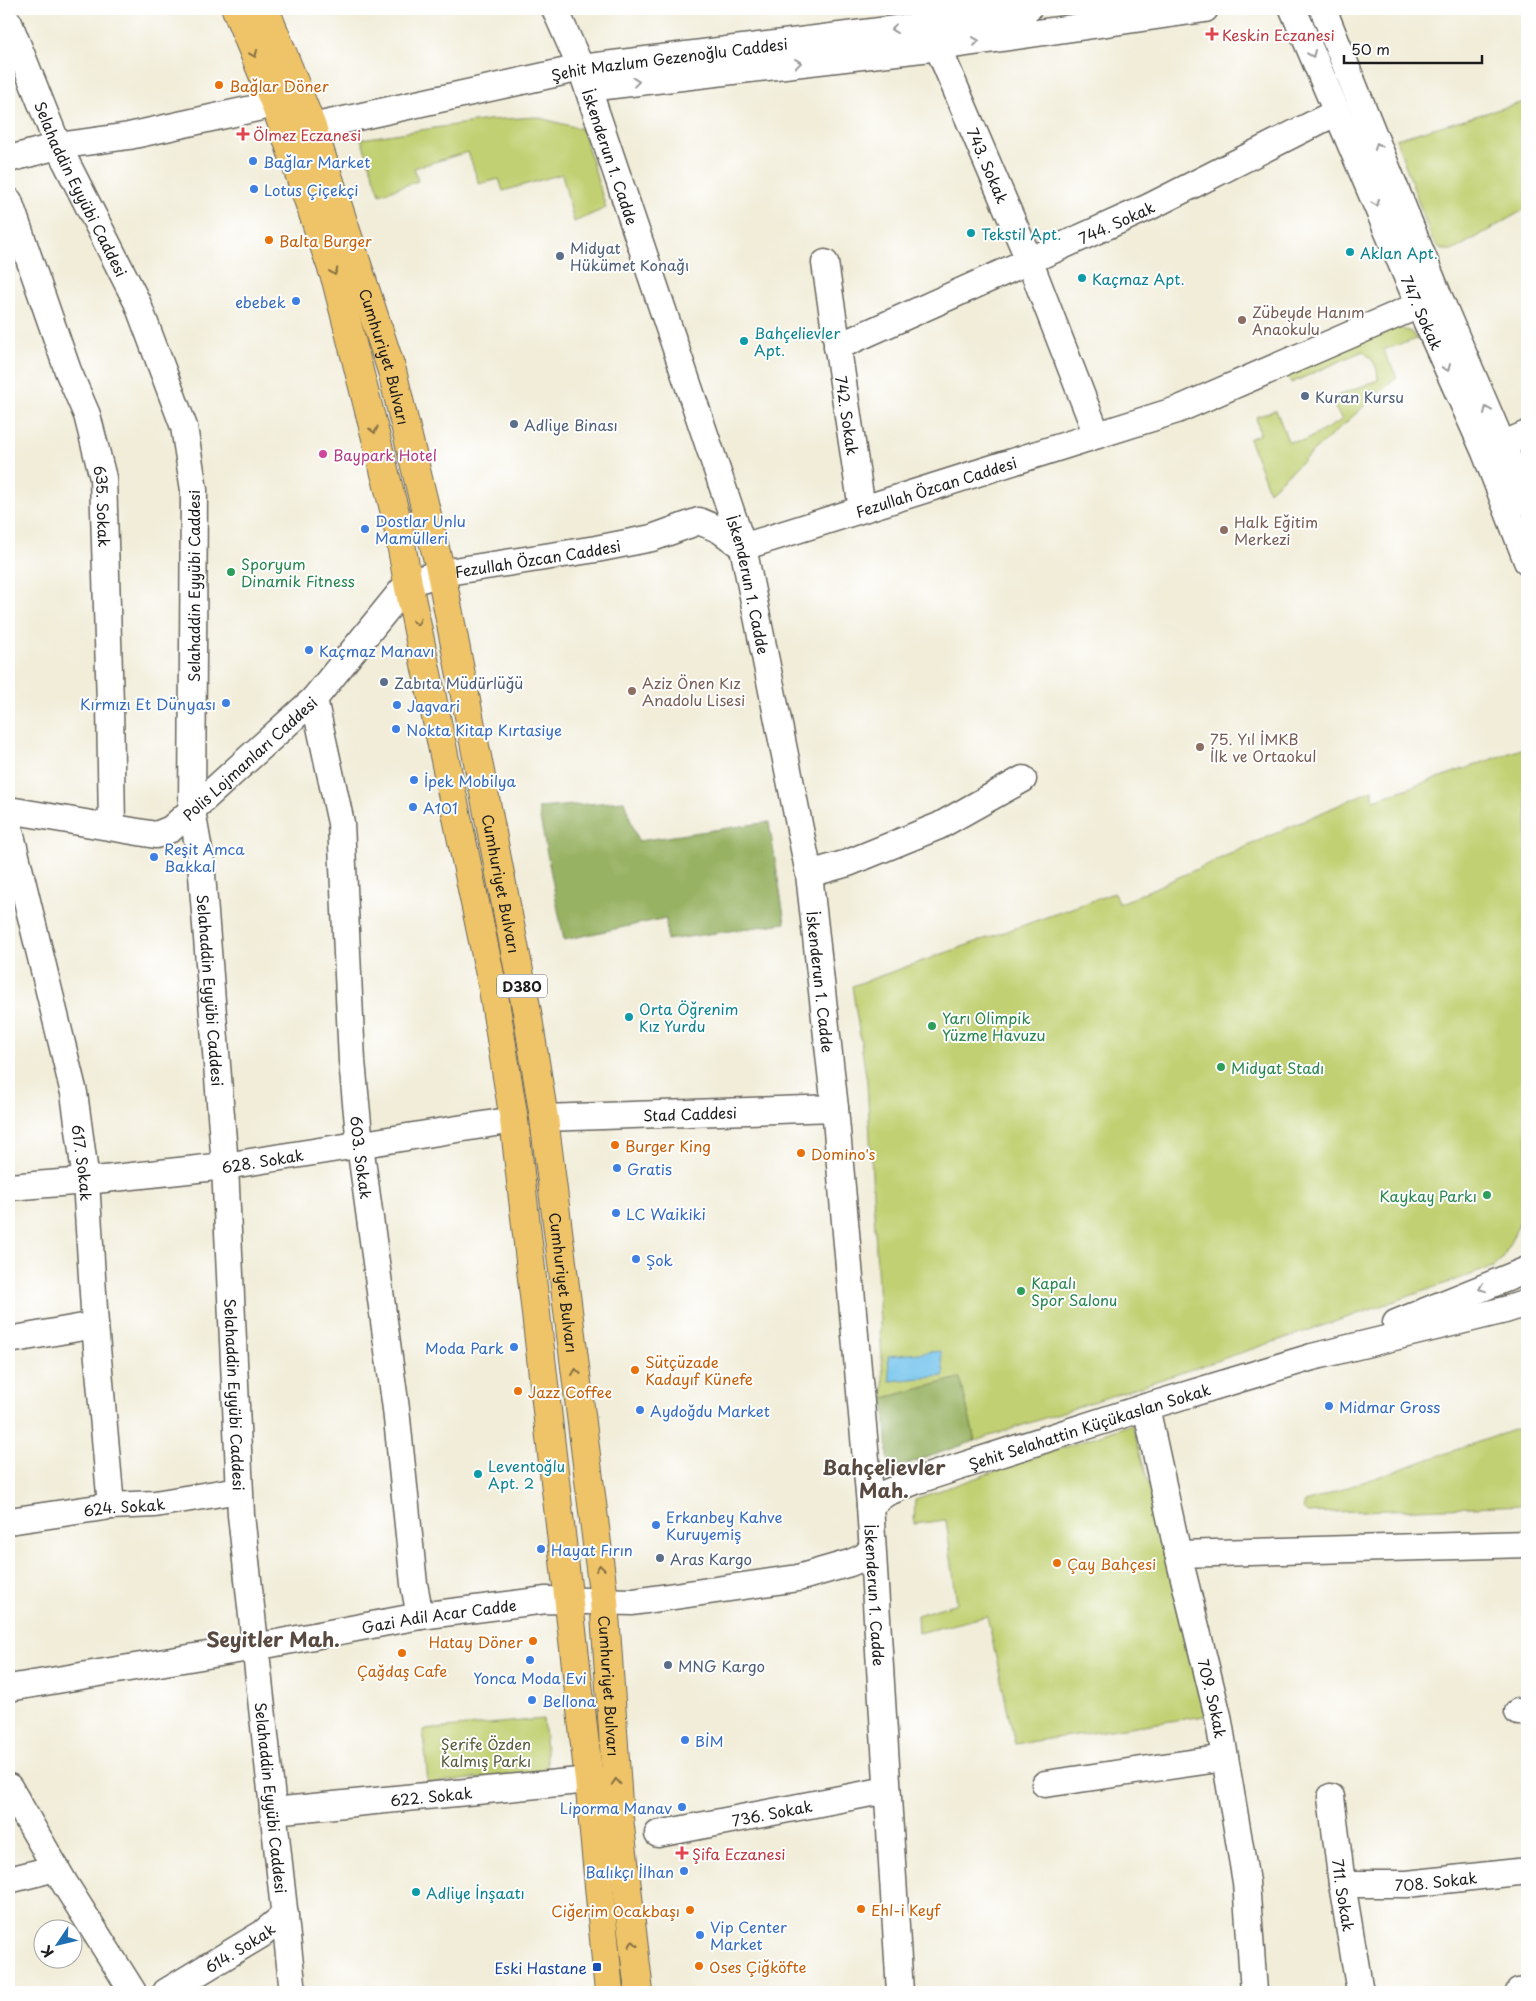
<svg xmlns="http://www.w3.org/2000/svg" width="1536" height="2001" viewBox="0 0 1536 2001" font-family="'Playpen Sans',sans-serif">
<style>
.green{fill:#c1d072;stroke:#6e7647}
.forest{fill:#98b264;stroke:#5a6740}
.water{fill:#70c2ec;stroke:#466f84}
.lines{fill:none;stroke-linecap:round;stroke-linejoin:round}
.minor-casing{stroke:#67655e;stroke-width:29}
.major-casing{stroke:#67655e;stroke-width:30}
.minor{stroke:#fff;stroke-width:26}
.major{stroke:#efc469;stroke-width:28}
.oneway{stroke:#999}
.oneway2{stroke:#867042}
.health-dot{fill:#e0444e;stroke:#fff;stroke-width:2}
.food-dot{fill:#e8710a;stroke:#fff;stroke-width:2}
.shop-dot{fill:#3f7fe0;stroke:#fff;stroke-width:2}
.culture-dot{fill:#0f9aa8;stroke:#fff;stroke-width:2}
.service-dot{fill:#5c6f8a;stroke:#fff;stroke-width:2}
.education-dot{fill:#8d6e63;stroke:#fff;stroke-width:2}
.hotel-dot{fill:#d1479c;stroke:#fff;stroke-width:2}
.leisure-dot{fill:#2e9e5b;stroke:#fff;stroke-width:2}
.transit-dot{fill:#1a4fb4;stroke:#fff;stroke-width:2}
.labels{text-anchor:middle;dominant-baseline:central;stroke-width:4;stroke-linejoin:round;paint-order:stroke}
.shield{fill:#fff;stroke:#606060;stroke-width:1}
.shield-label{font-size:14px;font-weight:bold;fill:#1c1c1c}
.health-label{font-size:15px;fill:#be3a42;stroke:#fff;text-anchor:start}
.street-label{font-size:15px;fill:#1c1c1c;stroke:#fff}
.food-label{font-size:15px;fill:#c56008;stroke:#fff;text-anchor:start}
.shop-label{font-size:15px;fill:#366cbe;stroke:#fff;text-anchor:start}
.culture-label{font-size:15px;fill:#0d838f;stroke:#fff;text-anchor:start}
.service-label{font-size:15px;fill:#4e5e75;stroke:#fff;text-anchor:start}
.education-label{font-size:15px;fill:#785e54;stroke:#fff;text-anchor:start}
.hotel-label{font-size:15px;fill:#b23c85;stroke:#fff;text-anchor:start}
.leisure-label{font-size:15px;fill:#27864d;stroke:#fff;text-anchor:start}
.park-label{font-size:15px;fill:#565b3a;stroke:#fff}
.transit-label{font-size:15px;fill:#164399;stroke:#fff;text-anchor:end}
.district-label{font-size:20px;font-weight:bold;fill:#584a40;stroke:#fff}
</style>
<rect width="100%" height="100%" fill="#fff"/>
<filter id="ink" filterUnits="userSpaceOnUse"><feTurbulence type="fractalNoise" baseFrequency=".02" numOctaves="2"/><feDisplacementMap in="SourceGraphic" scale="10" xChannelSelector="R" yChannelSelector="G"/><feConvolveMatrix kernelMatrix="1 2 1 2 8 2 1 2 1" color-interpolation-filters="sRGB"/></filter>
<filter id="wash" filterUnits="userSpaceOnUse"><feTurbulence type="fractalNoise" baseFrequency=".0096" numOctaves="4" result="noise"/><feDisplacementMap in="SourceGraphic" scale="20" xChannelSelector="R" yChannelSelector="G"/><feGaussianBlur stdDeviation="1.12" result="paint"/><feColorMatrix in="noise" values="0 0 0 0 0 0 0 0 0 0 0 0 0 0 0 0 0 1.4 0 .05"/><feComposite in="paint" operator="in"/></filter>
<g filter="url(#wash)">
<rect width="100%" height="100%" fill="#f1edd9"/>
<path class="green" d="M1527 101V208L1454 250H1442L1432 240 1396 139Z
M536 117 582 129 606 208 574 222 562 174 503 191 499 179 479 184 468 152 414 168 418 181 380 194 361 139 488 120Z
M1393 326 1411 332 1417 339 1383 350 1397 377 1269 491 1249 439 1260 434 1256 417 1276 410 1288 441H1304L1342 420 1335 408 1332 398 1378 380C1378 366 1373 360 1363 351L1291 383 1286 372Z
M1527 747V1207L1503 1258 1493 1267 1352 1316 975 1441 960 1378 884 1398 867 1082 852 986 1114 893 1119 904 1372 790 1374 800Z
M1132 1424 1185 1613 1205 1716 1015 1744 987 1616 918 1633 917 1615 957 1603 946 1520 914 1524 915 1499Z
M1519 1428 1527 1469V1505L1307 1513 1303 1509 1305 1502Z
M543 1719 548 1772 428 1783 423 1730Z"/>
<path class="forest" d="M624 801 638 841 769 822 785 923 667 940 666 918 564 940 538 808Z
M960 1378 975 1441 889 1470 884 1398Z"/>
<path class="water" d="M941 1351 944 1376 890 1381 888 1356Z"/>
</g>
<g filter="url(#ink)">
<g class="lines">
<g class="minor-casing">
<g id="minor">
<path id="s1" d="M555 9 581 68 743 547 809 874 835 1108 870 1505 900 1992"/>
<path id="s2" d="M1293 9 1419 305 1485 452 1527 561"/>
<path d="M1323 9 1439 297 1527 502"/>
<path id="s3" d="M9 23 58 146 137 302 184 427 194 490 192 811 201 862 225 1166 241 1515 293 1992"/>
<path id="s4" d="M931 31 1029 260 1097 435"/>
<path d="M588 88 939 47 1205 9"/>
<path id="s5" d="M312 127 581 68 928 25 1028 9"/>
<path d="M9 159 58 146 129 136 275 104"/>
<path id="s6" d="M9 201 68 371 87 415 103 478 110 704 112 827"/>
<path id="s7" d="M825 263 862 509"/>
<path id="s8" d="M837 347 1149 207 1337 112"/>
<path d="M1502 445 1527 434"/>
<path id="s9" d="M314 699 341 823 352 1061 360 1145 396 1409 414 1584 420 1616"/>
<path id="s10" d="M9 810 156 835 171 829 314 699 408 583 441 573 596 549 652 538 699 521 720 530 743 547 1177 410 1419 305"/>
<path id="s11" d="M9 827 74 1093 86 1181 95 1325 111 1506"/>
<path d="M809 874 848 863 939 826 1023 779"/>
<path id="s12" d="M544 1118 835 1108"/>
<path id="s13" d="M9 1187 86 1181 225 1166 514 1120"/>
<path d="M1396 1323 1527 1270"/>
<path d="M9 1340 95 1325"/>
<path id="s14" d="M1146 1407 1178 1554 1218 1716 1246 1882 1254 1992"/>
<path id="s15" d="M870 1505 886 1493 915 1481 1146 1407 1312 1357 1505 1310 1527 1303"/>
<path id="s16" d="M9 1521 111 1506 155 1504 239 1490"/>
<path d="M1178 1554 1527 1544"/>
<path id="s17" d="M9 1688 255 1647 420 1616 546 1600 633 1602 798 1578 850 1563 864 1557 872 1549"/>
<path d="M1518 1712 1527 1711"/>
<path d="M1045 1784 1225 1758"/>
<path d="M9 1787 65 1884 133 1992"/>
<path id="s18" d="M1331 1797 1342 1884 1360 1992"/>
<path id="s19" d="M273 1811 589 1780"/>
<path id="s20" d="M658 1834 887 1790"/>
<path d="M9 1880 56 1868"/>
<path id="s21" d="M1342 1884H1407L1527 1871"/>
<path id="s22" d="M166 1992 262 1934 285 1915"/>
<path d="M1519 1992 1527 1991"/>
</g>
</g>
<g class="major-casing">
<g id="major">
<path d="M236 9 275 104 336 280 397 521 408 583 493 989 514 1120 589 1780 609 1992"/>
<path id="s23" d="M265 9 312 127 392 371 441 573 527 1012 544 1118 604 1600 619 1818 639 1992"/>
</g>
</g>
<use href="#minor" class="minor"/>
<use href="#major" class="major"/>
</g>
<defs><path id="oneway-chevron" d="M-2-3.5L2.5 0L-2 3.5" fill="none" stroke-width="1.6" stroke-linecap="round" stroke-linejoin="round" transform="scale(1.25)"/></defs>
<g class="oneway">
<use href="#oneway-chevron" transform="translate(894 29) rotate(173)"/>
<use href="#oneway-chevron" transform="translate(976 41) rotate(-8)"/>
<use href="#oneway-chevron" transform="translate(1312 54) rotate(67)"/>
<use href="#oneway-chevron" transform="translate(798 63) rotate(-7)"/>
<use href="#oneway-chevron" transform="translate(636 82) rotate(-7)"/>
<use href="#oneway-chevron" transform="translate(1378 146) rotate(-112)"/>
<use href="#oneway-chevron" transform="translate(1376 203) rotate(67)"/>
<use href="#oneway-chevron" transform="translate(1447 368) rotate(66)"/>
<use href="#oneway-chevron" transform="translate(1487 410) rotate(-113)"/>
<use href="#oneway-chevron" transform="translate(1482 1288) rotate(158)"/>
</g>
<g class="oneway2">
<use href="#oneway-chevron" transform="translate(254 54) rotate(68)"/>
<use href="#oneway-chevron" transform="translate(334 272) rotate(71)"/>
<use href="#oneway-chevron" transform="translate(374 430) rotate(76)"/>
<use href="#oneway-chevron" transform="translate(417 622) rotate(78)"/>
<use href="#oneway-chevron" transform="translate(576 1372) rotate(-97)"/>
<use href="#oneway-chevron" transform="translate(600 1568) rotate(-97)"/>
<use href="#oneway-chevron" transform="translate(616 1782) rotate(-94)"/>
<use href="#oneway-chevron" transform="translate(633 1944) rotate(-96)"/>
</g>
</g>
<g class="health-dot">
<path d="M1209.5 26.5h5v5h5v5h-5v5h-5v-5h-5v-5h5z"/>
<path d="M240.5 126.5h5v5h5v5h-5v5h-5v-5h-5v-5h5z"/>
<path d="M679.5 1845.5h5v5h5v5h-5v5h-5v-5h-5v-5h5z"/>
</g>
<g class="food-dot">
<circle cx="219" cy="85" r="5"/>
<circle cx="269" cy="240" r="5"/>
<circle cx="615" cy="1145" r="5"/>
<circle cx="801" cy="1153" r="5"/>
<circle cx="635" cy="1370" r="5"/>
<circle cx="518" cy="1391" r="5"/>
<circle cx="1057" cy="1563" r="5"/>
<circle cx="533" cy="1641" r="5"/>
<circle cx="402" cy="1653" r="5"/>
<circle cx="861" cy="1909" r="5"/>
<circle cx="690" cy="1910" r="5"/>
<circle cx="699" cy="1966" r="5"/>
</g>
<g class="shop-dot">
<circle cx="253" cy="161" r="5"/>
<circle cx="254" cy="189" r="5"/>
<circle cx="296" cy="301" r="5"/>
<circle cx="365" cy="529" r="5"/>
<circle cx="309" cy="650" r="5"/>
<circle cx="226" cy="703" r="5"/>
<circle cx="397" cy="705" r="5"/>
<circle cx="396" cy="729" r="5"/>
<circle cx="414" cy="780" r="5"/>
<circle cx="413" cy="807" r="5"/>
<circle cx="154" cy="857" r="5"/>
<circle cx="617" cy="1168" r="5"/>
<circle cx="616" cy="1213" r="5"/>
<circle cx="636" cy="1259" r="5"/>
<circle cx="514" cy="1347" r="5"/>
<circle cx="1329" cy="1406" r="5"/>
<circle cx="640" cy="1410" r="5"/>
<circle cx="656" cy="1525" r="5"/>
<circle cx="541" cy="1549" r="5"/>
<circle cx="530" cy="1660" r="5"/>
<circle cx="532" cy="1700" r="5"/>
<circle cx="685" cy="1740" r="5"/>
<circle cx="682" cy="1807" r="5"/>
<circle cx="684" cy="1871" r="5"/>
<circle cx="700" cy="1935" r="5"/>
</g>
<g class="culture-dot">
<circle cx="971" cy="233" r="5"/>
<circle cx="1350" cy="252" r="5"/>
<circle cx="1082" cy="278" r="5"/>
<circle cx="744" cy="341" r="5"/>
<circle cx="629" cy="1017" r="5"/>
<circle cx="478" cy="1474" r="5"/>
<circle cx="416" cy="1892" r="5"/>
</g>
<g class="service-dot">
<circle cx="560" cy="256" r="5"/>
<circle cx="1305" cy="396" r="5"/>
<circle cx="514" cy="424" r="5"/>
<circle cx="384" cy="682" r="5"/>
<circle cx="660" cy="1558" r="5"/>
<circle cx="668" cy="1665" r="5"/>
</g>
<g class="education-dot">
<circle cx="1242" cy="320" r="5"/>
<circle cx="1224" cy="530" r="5"/>
<circle cx="632" cy="691" r="5"/>
<circle cx="1200" cy="747" r="5"/>
</g>
<circle class="hotel-dot" cx="323" cy="454" r="5"/>
<g class="leisure-dot">
<circle cx="231" cy="572" r="5"/>
<circle cx="932" cy="1026" r="5"/>
<circle cx="1221" cy="1067" r="5"/>
<circle cx="1487" cy="1195" r="5"/>
<circle cx="1021" cy="1291" r="5"/>
</g>
<rect class="transit-dot" x="592" y="1962" width="10" height="10" rx="2.5"/>
<g class="labels">
<rect class="shield" x="497" y="974.5" width="50" height="23" rx="4"/>
<g class="shield-label">
<text x="522" y="986">D380</text>
</g>
<g class="health-label">
<text x="1222" y="34">Keskin Eczanesi</text>
<text x="253" y="134">Ölmez Eczanesi</text>
<text x="692" y="1853">Şifa Eczanesi</text>
</g>
<g class="street-label">
<text stroke="none"><textPath href="#s5" startOffset="364">Şehit Mazlum Gezenoğlu Caddesi</textPath></text>
<text stroke="none"><textPath href="#s1" startOffset="158">İskenderun 1. Cadde</textPath></text>
<text stroke="none"><textPath href="#s4" startOffset="146">743. Sokak</textPath></text>
<text stroke="none"><textPath href="#s3" startOffset="181">Selahaddin Eyyübi Caddesi</textPath></text>
<text stroke="none"><textPath href="#s8" startOffset="306">744. Sokak</textPath></text>
<text stroke="none"><textPath href="#s2" startOffset="330">747. Sokak</textPath></text>
<text stroke="none"><textPath href="#s23" startOffset="368">Cumhuriyet Bulvarı</textPath></text>
<text stroke="none"><textPath href="#s7" startOffset="154">742. Sokak</textPath></text>
<text stroke="none"><textPath href="#s10" startOffset="1060">Fezullah Özcan Caddesi</textPath></text>
<text stroke="none"><textPath href="#s6" startOffset="321">635. Sokak</textPath></text>
<text stroke="none"><textPath href="#s10" startOffset="640">Fezullah Özcan Caddesi</textPath></text>
<text stroke="none"><textPath href="#s1" startOffset="608">İskenderun 1. Cadde</textPath></text>
<text transform="translate(193 586) rotate(-90)">Selahaddin Eyyübi Caddesi</text>
<text stroke="none"><textPath href="#s10" startOffset="271">Polis Lojmanları Caddesi</textPath></text>
<text stroke="none"><textPath href="#s23" startOffset="908">Cumhuriyet Bulvarı</textPath></text>
<text stroke="none"><textPath href="#s1" startOffset="1012">İskenderun 1. Cadde</textPath></text>
<text stroke="none"><textPath href="#s3" startOffset="1006">Selahaddin Eyyübi Caddesi</textPath></text>
<text stroke="none"><textPath href="#s12" startOffset="146">Stad Caddesi</textPath></text>
<text stroke="none"><textPath href="#s9" startOffset="462">603. Sokak</textPath></text>
<text stroke="none"><textPath href="#s13" startOffset="255">628. Sokak</textPath></text>
<text stroke="none"><textPath href="#s11" startOffset="344">617. Sokak</textPath></text>
<text stroke="none"><textPath href="#s23" startOffset="1312">Cumhuriyet Bulvarı</textPath></text>
<text stroke="none"><textPath href="#s3" startOffset="1411">Selahaddin Eyyübi Caddesi</textPath></text>
<text stroke="none"><textPath href="#s15" startOffset="234">Şehit Selahattin Küçükaslan Sokak</textPath></text>
<text stroke="none"><textPath href="#s16" startOffset="116">624. Sokak</textPath></text>
<text stroke="none"><textPath href="#s1" startOffset="1628">İskenderun 1. Cadde</textPath></text>
<text stroke="none"><textPath href="#s17" startOffset="436">Gazi Adil Acar Cadde</textPath></text>
<text stroke="none"><textPath href="#s23" startOffset="1718">Cumhuriyet Bulvarı</textPath></text>
<text stroke="none"><textPath href="#s14" startOffset="299">709. Sokak</textPath></text>
<text stroke="none"><textPath href="#s19" startOffset="159">622. Sokak</textPath></text>
<text stroke="none"><textPath href="#s3" startOffset="1816">Selahaddin Eyyübi Caddesi</textPath></text>
<text stroke="none"><textPath href="#s20" startOffset="116">736. Sokak</textPath></text>
<text stroke="none"><textPath href="#s21" startOffset="94">708. Sokak</textPath></text>
<text stroke="none"><textPath href="#s18" startOffset="99">711. Sokak</textPath></text>
<text stroke="none"><textPath href="#s22" startOffset="86">614. Sokak</textPath></text>
</g>
<g class="food-label">
<text x="229" y="85">Bağlar Döner</text>
<text x="279" y="240">Balta Burger</text>
<text x="625" y="1145">Burger King</text>
<text x="811" y="1153">Domino's</text>
<text x="645" y="1361">Sütçüzade<tspan x="645" dy="17">Kadayıf Künefe</tspan></text>
<text x="528" y="1391">Jazz Coffee</text>
<text x="1067" y="1563">Çay Bahçesi</text>
<text x="523" y="1641" text-anchor="end">Hatay Döner</text>
<text x="402" y="1670" text-anchor="middle">Çağdaş Cafe</text>
<text x="871" y="1909">Ehl-i Keyf</text>
<text x="680" y="1910" text-anchor="end">Ciğerim Ocakbaşı</text>
<text x="709" y="1966">Oses Çiğköfte</text>
</g>
<g class="shop-label">
<text x="263" y="161">Bağlar Market</text>
<text x="264" y="189">Lotus Çiçekçi</text>
<text x="286" y="301" text-anchor="end">ebebek</text>
<text x="375" y="520">Dostlar Unlu<tspan x="375" dy="17">Mamülleri</tspan></text>
<text x="319" y="650">Kaçmaz Manavı</text>
<text x="216" y="703" text-anchor="end">Kırmızı Et Dünyası</text>
<text x="407" y="705">Jagvari</text>
<text x="406" y="729">Nokta Kitap Kırtasiye</text>
<text x="424" y="780">İpek Mobilya</text>
<text x="423" y="807">A101</text>
<text x="164" y="848">Reşit Amca<tspan x="164" dy="17">Bakkal</tspan></text>
<text x="627" y="1168">Gratis</text>
<text x="626" y="1213">LC Waikiki</text>
<text x="646" y="1259">Şok</text>
<text x="504" y="1347" text-anchor="end">Moda Park</text>
<text x="1339" y="1406">Midmar Gross</text>
<text x="650" y="1410">Aydoğdu Market</text>
<text x="666" y="1516">Erkanbey Kahve<tspan x="666" dy="17">Kuruyemiş</tspan></text>
<text x="551" y="1549">Hayat Fırın</text>
<text x="530" y="1677" text-anchor="middle">Yonca Moda Evi</text>
<text x="542" y="1700">Bellona</text>
<text x="695" y="1740">BİM</text>
<text x="672" y="1807" text-anchor="end">Liporma Manav</text>
<text x="674" y="1871" text-anchor="end">Balıkçı İlhan</text>
<text x="710" y="1926">Vip Center<tspan x="710" dy="17">Market</tspan></text>
</g>
<g class="culture-label">
<text x="981" y="233">Tekstil Apt.</text>
<text x="1360" y="252">Aklan Apt.</text>
<text x="1092" y="278">Kaçmaz Apt.</text>
<text x="754" y="332">Bahçelievler<tspan x="754" dy="17">Apt.</tspan></text>
<text x="639" y="1008">Orta Öğrenim<tspan x="639" dy="17">Kız Yurdu</tspan></text>
<text x="488" y="1465">Leventoğlu<tspan x="488" dy="17">Apt. 2</tspan></text>
<text x="426" y="1892">Adliye İnşaatı</text>
</g>
<g class="service-label">
<text x="570" y="247">Midyat<tspan x="570" dy="17">Hükümet Konağı</tspan></text>
<text x="1315" y="396">Kuran Kursu</text>
<text x="524" y="424">Adliye Binası</text>
<text x="394" y="682">Zabıta Müdürlüğü</text>
<text x="670" y="1558">Aras Kargo</text>
<text x="678" y="1665">MNG Kargo</text>
</g>
<g class="education-label">
<text x="1252" y="311">Zübeyde Hanım<tspan x="1252" dy="17">Anaokulu</tspan></text>
<text x="1234" y="521">Halk Eğitim<tspan x="1234" dy="17">Merkezi</tspan></text>
<text x="642" y="682">Aziz Önen Kız<tspan x="642" dy="17">Anadolu Lisesi</tspan></text>
<text x="1210" y="738">75. Yıl İMKB<tspan x="1210" dy="17">İlk ve Ortaokul</tspan></text>
</g>
<g class="hotel-label">
<text x="333" y="454">Baypark Hotel</text>
</g>
<g class="leisure-label">
<text x="241" y="563">Sporyum<tspan x="241" dy="17">Dinamik Fitness</tspan></text>
<text x="942" y="1017">Yarı Olimpik<tspan x="942" dy="17">Yüzme Havuzu</tspan></text>
<text x="1231" y="1067">Midyat Stadı</text>
<text x="1477" y="1195" text-anchor="end">Kaykay Parkı</text>
<text x="1031" y="1282">Kapalı<tspan x="1031" dy="17">Spor Salonu</tspan></text>
</g>
<g class="park-label">
<text x="486" y="1743">Şerife Özden<tspan x="486" dy="17">Kalmış Parkı</tspan></text>
</g>
<g class="transit-label">
<text x="587" y="1967">Eski Hastane</text>
</g>
<g class="district-label">
<text x="884" y="1467">Bahçelievler<tspan x="884" dy="23">Mah.</tspan></text>
<text x="273" y="1639">Seyitler Mah.</text>
</g>
</g>
<rect width="1536" height="2001" fill="none" stroke="#fff" stroke-width="30"/>
<g transform="translate(58 1944) rotate(235)"><circle r="24" fill="#ffffff" stroke="#a4a4a4"/>
<path d="M0-4L9 19L0 12L-9 19Z" fill="#1f6fb2"/>
<text y="-8" font-size="14" font-weight="bold" text-anchor="middle" fill="#1c1c1c">K</text>
</g>
<path d="M1344 55v8h138v-8" fill="none" stroke="#1c1c1c" stroke-width="2.5"/>
<text x="1351" y="55" font-size="15" fill="#1c1c1c" stroke="#ffffff" stroke-width="4" paint-order="stroke">50 m</text>
</svg>
